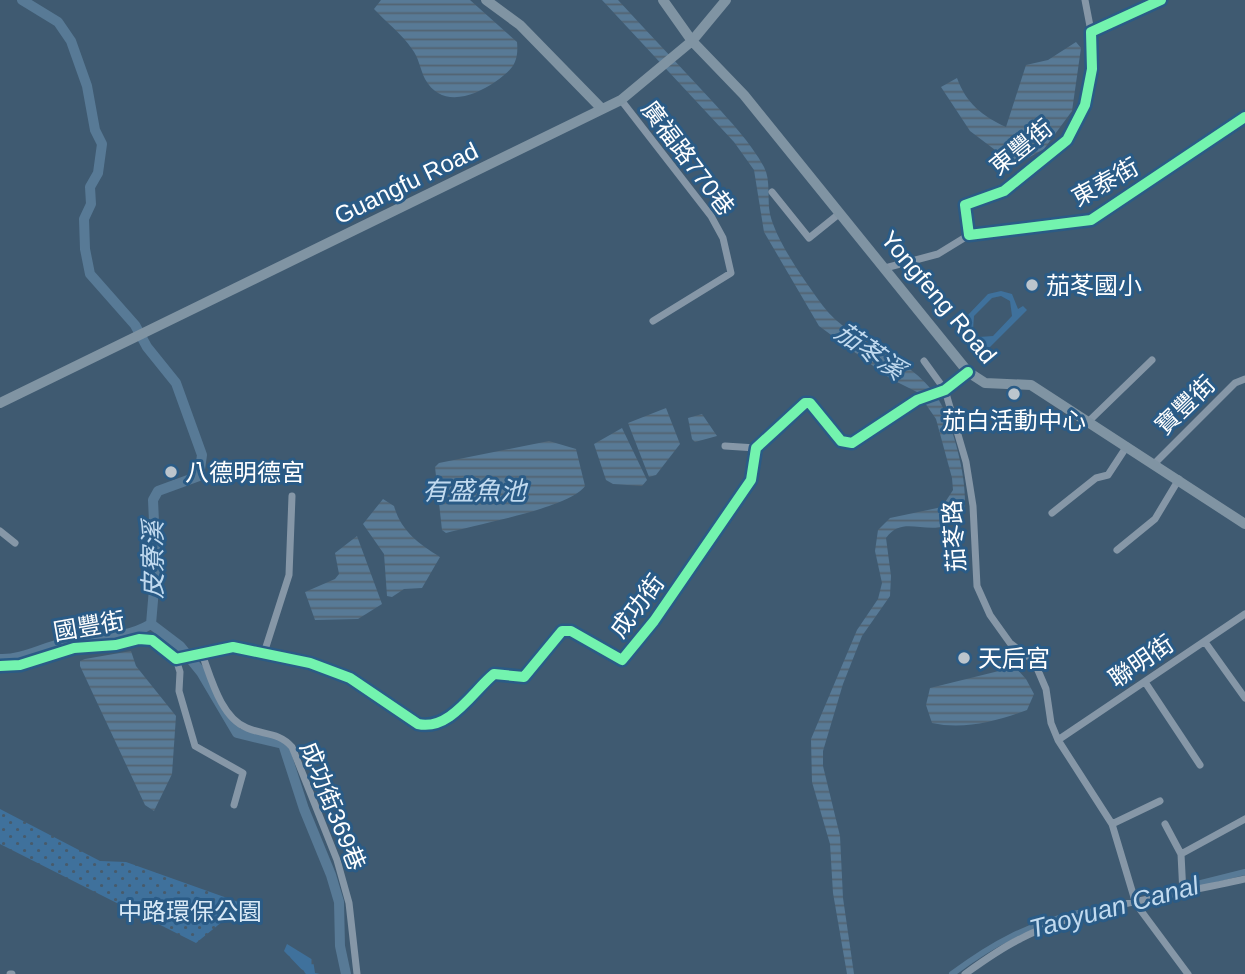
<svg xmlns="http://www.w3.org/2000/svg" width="1245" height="974" viewBox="0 0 1245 974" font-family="Helvetica,'Noto Sans TC',sans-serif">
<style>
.grass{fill:url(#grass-dots)}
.cemetery{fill:url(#cemetery-stones)}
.pitch{fill:#3f719c;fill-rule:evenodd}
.water{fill:url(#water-rules)}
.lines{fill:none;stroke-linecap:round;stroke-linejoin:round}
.canal{stroke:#587a96;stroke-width:6}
.river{stroke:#587a96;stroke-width:10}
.street{stroke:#8697a7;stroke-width:7}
.secondary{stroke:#8094a3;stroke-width:10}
.cycleway-casing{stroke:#2a5b86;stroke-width:15}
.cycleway{stroke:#73f3ae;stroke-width:10}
.poi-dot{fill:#bcc5cd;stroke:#2a5b86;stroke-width:2.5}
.labels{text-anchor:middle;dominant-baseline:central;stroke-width:6;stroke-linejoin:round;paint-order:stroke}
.street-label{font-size:24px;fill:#fff;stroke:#2a5b86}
.poi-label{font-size:24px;fill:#fff;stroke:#2a5b86;text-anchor:start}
.park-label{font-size:24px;fill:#d9e9f6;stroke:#2a5b86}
.water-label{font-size:26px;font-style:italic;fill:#c1daef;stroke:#2a5b86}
</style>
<defs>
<pattern id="grass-dots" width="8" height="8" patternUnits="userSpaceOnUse" patternTransform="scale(1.75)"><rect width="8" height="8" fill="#3f719c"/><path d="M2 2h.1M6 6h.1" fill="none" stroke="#475b6c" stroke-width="1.8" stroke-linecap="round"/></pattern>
<pattern id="cemetery-stones" width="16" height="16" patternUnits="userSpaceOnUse" patternTransform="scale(1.75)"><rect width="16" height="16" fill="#3f719c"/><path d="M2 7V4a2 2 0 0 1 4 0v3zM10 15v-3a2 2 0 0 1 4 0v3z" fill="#475b6c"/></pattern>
<pattern id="water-rules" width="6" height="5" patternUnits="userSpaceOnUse" patternTransform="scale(1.75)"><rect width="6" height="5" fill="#587a96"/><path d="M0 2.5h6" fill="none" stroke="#526371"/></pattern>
</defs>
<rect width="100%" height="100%" fill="#3f5a71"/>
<path class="grass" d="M0 809 100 861 126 862 244 904 196 943 0 844Z"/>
<path class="cemetery" d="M287 944 313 960 315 973 320 974H306L284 951Z"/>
<path class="pitch" d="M1001 291 1012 294 1018 309 1023 306 1027 310 985 352 981 348 985 344 971 338 967 316 988 294ZM1001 296 1010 301 1012 316 993 336 979 337 973 330 974 316 992 298Z"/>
<path class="water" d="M381 0H470L517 42C519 63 512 70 495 82 473 97 441 108 425 79 420 69 419 58 412 49 402 34 386 22 374 9Z
M602 0H618C649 34 681 67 712 101 730 121 751 143 764 167 771 180 767 200 770 214 776 241 806 283 823 306 854 346 908 354 937 397 952 420 971 488 963 514 934 545 906 510 886 538L891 576 890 596 862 636 843 684 823 751V766L840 836 843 898 854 974H847L833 893 830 844 812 782 811 739 857 630 878 599 882 583 875 551 878 530 890 518 942 507 953 490 952 478 936 419 925 403 917 392 891 379 819 326 764 232 754 170 734 142Z
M1076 42 1081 48 1072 111 1044 149 1015 165 970 131 941 87 957 78C966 103 982 116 1006 127L1026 65 1048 60Z
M666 408 680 444 656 475 649 477 628 423Z
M702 414 717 436 695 442 692 439 688 418Z
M622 428 647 480 642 486 613 484 606 480 594 444Z
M549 441 576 449 585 486C570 508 477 524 446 533L442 530 435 467 439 463Z
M383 499 394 506C401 531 419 544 440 557L422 588 404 589 392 597 387 596 384 554 363 524Z
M357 536 382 604 358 619 315 620 305 592 335 579 339 574 335 553Z
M131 651 136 666 176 716 172 774 154 811 145 805 80 666V661L85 659Z
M1015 667 1026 679 1034 694 1027 710C998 721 964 730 932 723L926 705 930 688Z"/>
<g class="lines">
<path class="canal" d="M1157 894 1245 872
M952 974C995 942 1026 926 1078 913"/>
<path class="river" d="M22 0 58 22 71 41 87 86 95 130 102 144 98 173 90 187 91 204 84 219 85 249 90 274 135 325 147 347 176 383 202 455 199 476 158 491 153 500 156 565 151 624
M151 624 180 646 201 672 237 733 283 744 304 809 331 875 339 902 340 946 346 974
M0 659C23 660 43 647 65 643 95 637 124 640 151 624"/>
<path class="street" d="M621 100 711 216 723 238 731 273 653 321
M772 192 809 238 840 213
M969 235 965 205 1004 191 1052 154 1067 140 1078 122 1085 105 1094 47 1085 0
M885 268 938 254 969 235 1091 220 1245 117
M924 361 945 390 966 462 973 506 977 586 990 615 1010 643 1034 661 1046 689 1051 723 1058 740 1112 824 1136 904 1188 974
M1089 421 1152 360
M725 446 756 448
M1155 463 1235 383 1245 379
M1052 513 1096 478 1108 475 1127 446
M0 531 15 543
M1117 550 1155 519 1179 479
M1205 642 1245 698
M264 653 289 575 292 496
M202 654C211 678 221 718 247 728 263 735 279 732 292 747L337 860 349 903 357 974
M176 659 180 672 179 691 195 746 243 773 234 805
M0 666 20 665 74 648 116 645 139 639 152 640 176 659 233 647 310 663 350 678 418 724C450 731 473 691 494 674L524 677 562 631H571L622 660 654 621 751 480 756 448 805 403H810L841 441 852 443 917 400 945 390 968 372
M1145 682 1200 765
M1058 740 1245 614
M1112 824 1160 801
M1165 824 1181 854
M1183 894 1181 854 1245 819
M10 974H12
M965 974C983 961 1001 948 1020 939 1085 905 1174 896 1245 879"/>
<path class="secondary" d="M486 0 520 25 602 109
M663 0 692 41 744 95 968 372 985 383 1031 385 1245 524
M0 403 621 100 692 41 726 0"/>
<g class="cycleway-casing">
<path id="cycleway" d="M1161 0 1091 32 1092 69 1085 105 1067 140 1004 191 965 205 969 235 1091 220 1245 117
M0 666 20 665 74 648 116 645 139 639 152 640 176 659 233 647 310 663 350 678 418 724C450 731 473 691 494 674L524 677 562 631H571L622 660 654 621 751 480 756 448 805 403H810L841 441 852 443 917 400 945 390 968 372"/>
</g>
<use href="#cycleway" class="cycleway"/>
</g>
<g class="poi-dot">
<circle cx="1032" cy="285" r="7"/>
<circle cx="1014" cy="394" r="7"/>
<circle cx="171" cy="472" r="7"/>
<circle cx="964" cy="658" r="7"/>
</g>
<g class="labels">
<g class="street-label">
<text transform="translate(1021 147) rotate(-39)">東豐街</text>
<text transform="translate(688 158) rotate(53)">廣福路770巷</text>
<text transform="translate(1105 182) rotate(-29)">東泰街</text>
<text transform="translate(406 183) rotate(-26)">Guangfu Road</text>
<text transform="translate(939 297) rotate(50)">Yongfeng Road</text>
<text transform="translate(1185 405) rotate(-44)">寶豐街</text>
<text transform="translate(954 536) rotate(-94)">茄苳路</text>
<text transform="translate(637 606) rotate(-53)">成功街</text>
<text transform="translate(89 626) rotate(-10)">國豐街</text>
<text transform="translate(1141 661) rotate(-34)">聯明街</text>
<text transform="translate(333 806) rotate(68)">成功街369巷</text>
</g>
<g class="poi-label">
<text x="1046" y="285">茄苳國小</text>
<text x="1014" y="420" text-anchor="middle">茄白活動中心</text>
<text x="185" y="472">八德明德宮</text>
<text x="978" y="658">天后宮</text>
</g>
<g class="park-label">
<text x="190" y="911">中路環保公園</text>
</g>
<g class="water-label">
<text transform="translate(870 351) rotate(35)">茄苳溪</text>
<text x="474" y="491">有盛魚池</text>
<text transform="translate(153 560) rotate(-90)">皮寮溪</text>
<text transform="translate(1114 907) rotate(-15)">Taoyuan Canal</text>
</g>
</g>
</svg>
